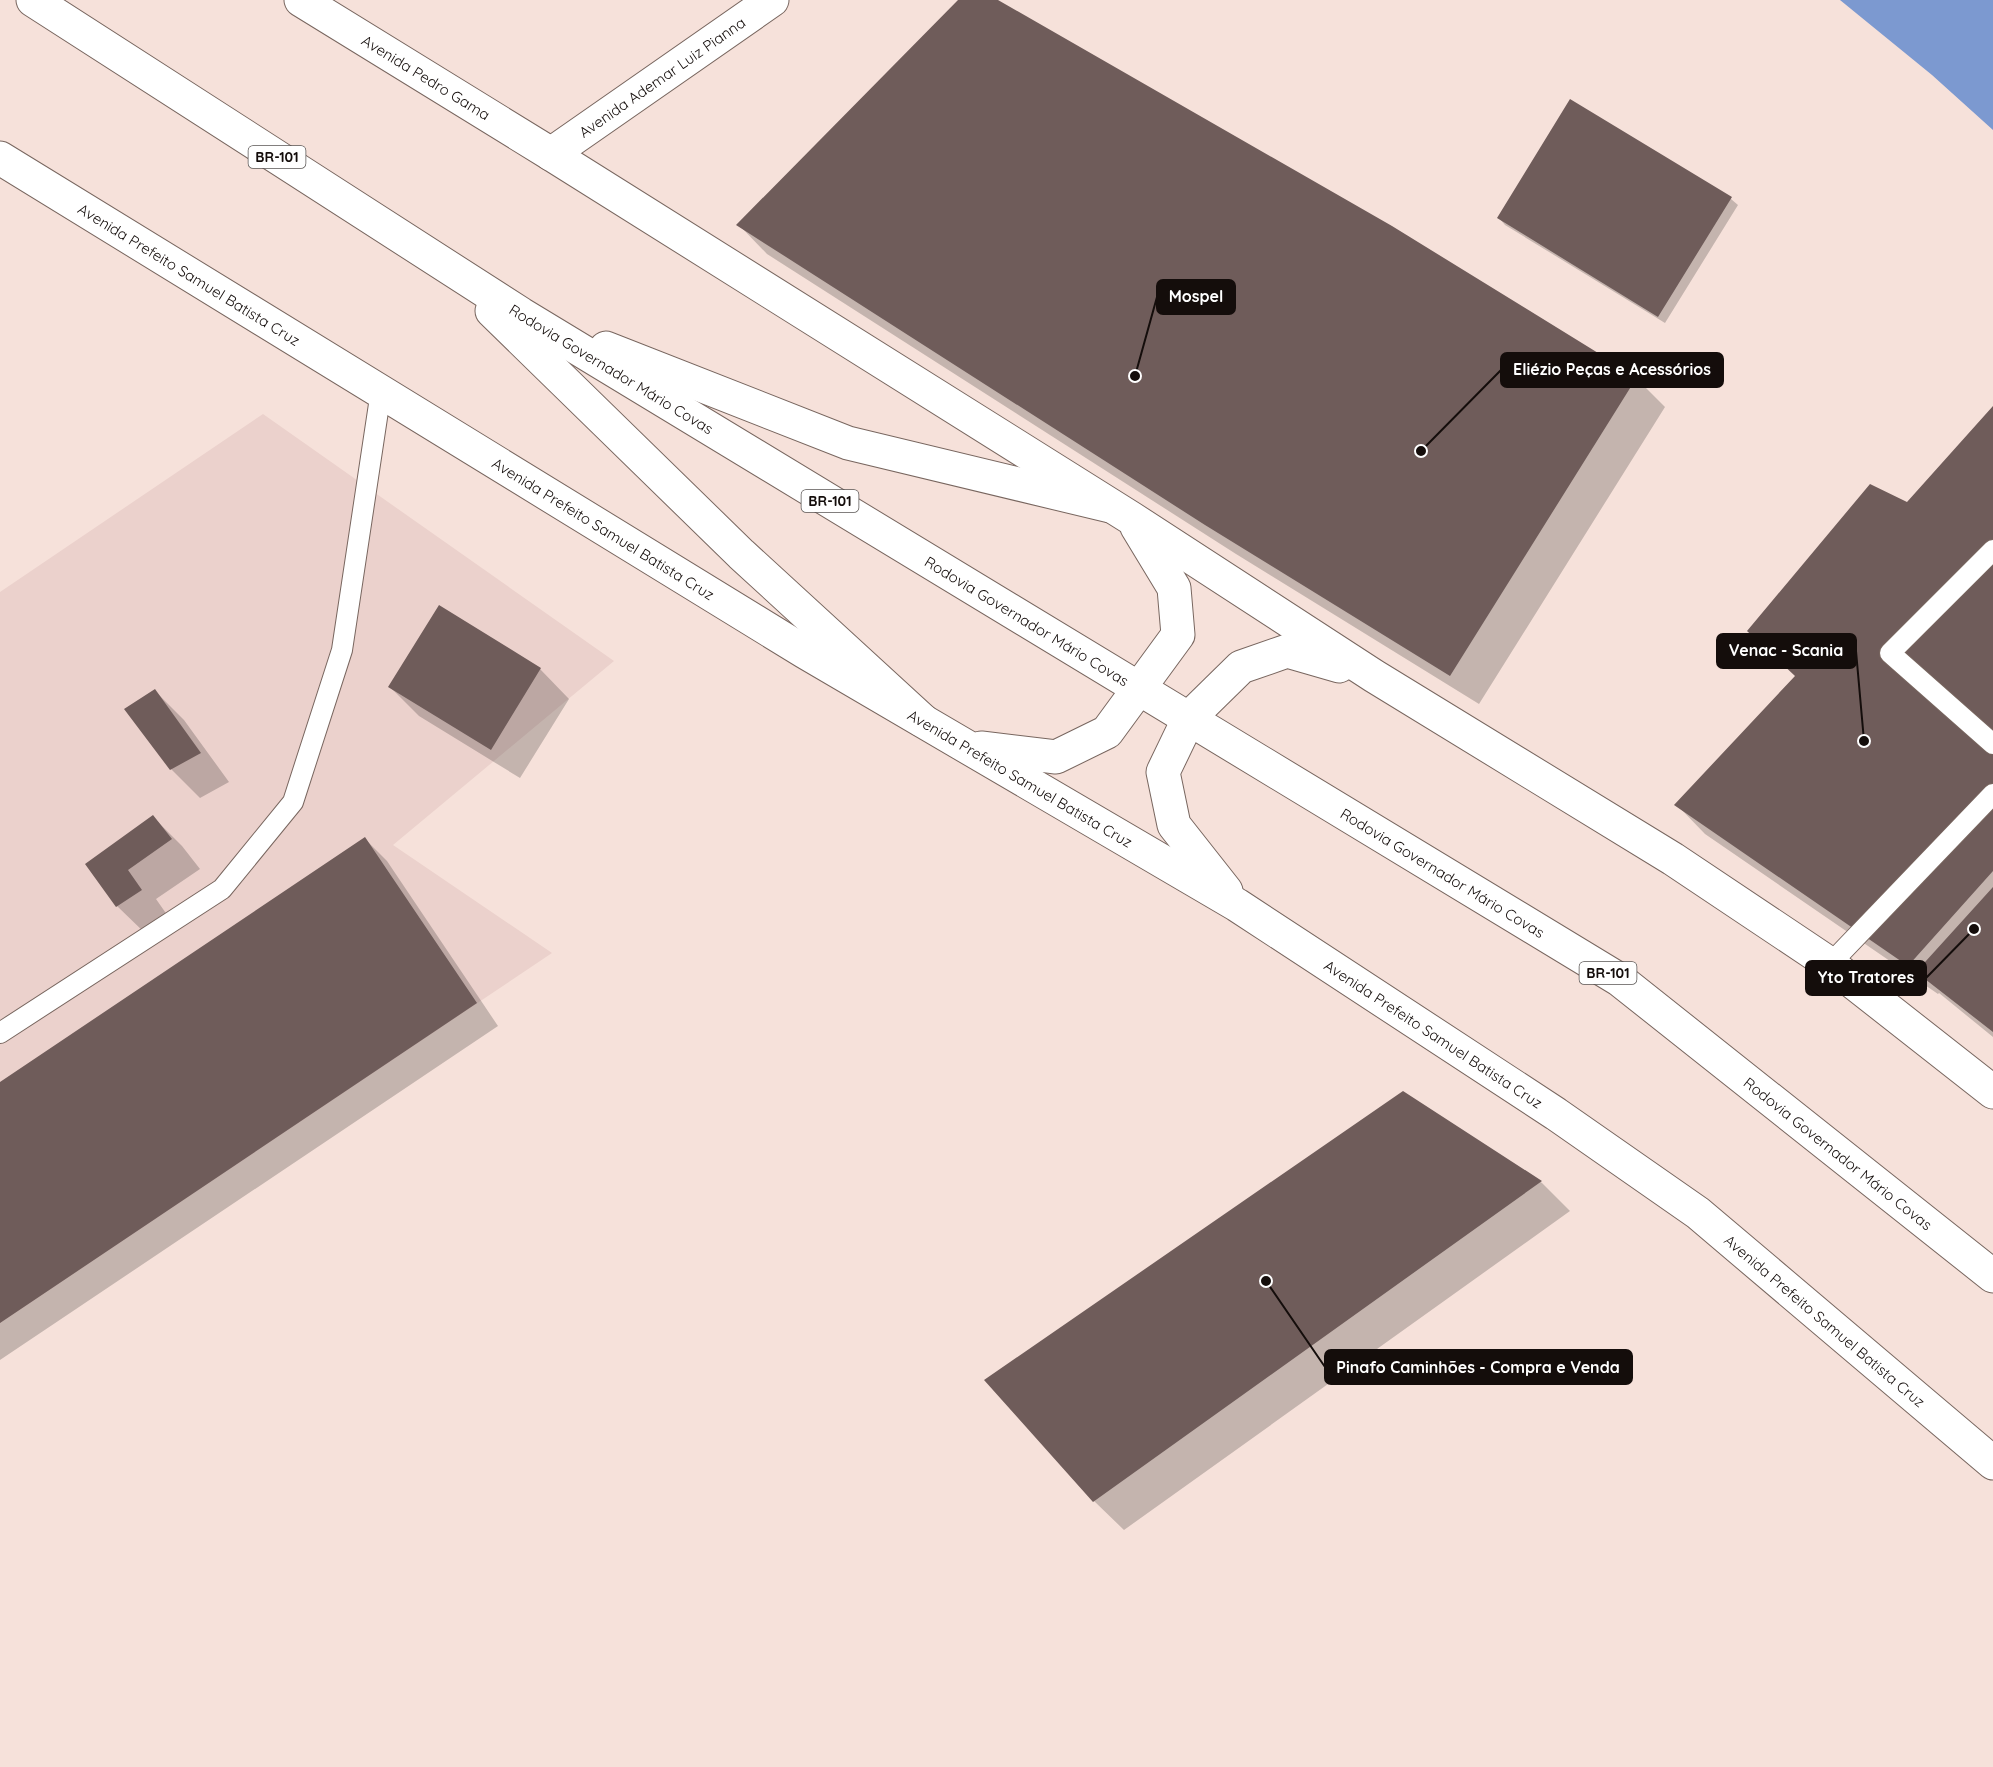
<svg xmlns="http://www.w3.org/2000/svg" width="1993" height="1767" viewBox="0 0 1993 1767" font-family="Quicksand,sans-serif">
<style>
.industrial{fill:#ebd1cc}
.water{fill:#7c99d0}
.shadow{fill:#0003}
.building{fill:#6f5c5a}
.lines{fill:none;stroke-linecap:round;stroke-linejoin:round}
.lane-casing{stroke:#78665f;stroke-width:22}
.secondary-casing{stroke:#78665f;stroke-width:35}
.primary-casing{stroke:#78665f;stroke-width:35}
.highway-casing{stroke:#78665f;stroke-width:35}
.lane{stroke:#fff;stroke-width:20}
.secondary{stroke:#fff;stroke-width:33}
.primary{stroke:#fff;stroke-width:33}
.highway{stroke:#fff;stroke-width:33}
.labels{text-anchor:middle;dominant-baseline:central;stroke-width:4.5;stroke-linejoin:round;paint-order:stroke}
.shield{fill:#fff;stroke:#5a5654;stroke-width:1.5}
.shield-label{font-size:14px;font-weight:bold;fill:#140d0b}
.street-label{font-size:15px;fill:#140d0b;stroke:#fff}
.leader{fill:none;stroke:#140d0b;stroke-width:2}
.callout-dot{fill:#140d0b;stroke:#fff;stroke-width:2}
.callout{fill:#140d0b;stroke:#140d0b;stroke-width:2}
.callout-label{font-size:16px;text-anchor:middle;font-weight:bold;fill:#fff}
</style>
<rect width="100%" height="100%" fill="#f6e1da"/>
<path class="industrial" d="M263 414 614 661 393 845 552 953 0 1323V592Z"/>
<path class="water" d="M1840 0H1993V130L1932 75Z"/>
<path class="shadow" d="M961 0H995L1636 378 1665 407 1479 704 1236 554 767 254 739 225Z
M1731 199 1738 205 1665 323 1505 225 1499 218Z
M1993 409V1037L1939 993 1938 994 1705 834 1677 805 1796 677 1907 504Z
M439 607 540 669 569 699 520 778 419 716 390 687Z
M155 691 184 720 229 782 200 798 171 769Z
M153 817 182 846 200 869 156 899 170 919 147 935 117 906 87 864Z
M365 839 387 861 498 1026 0 1360V1084Z
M1403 1093 1542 1183 1570 1211 1124 1530 1094 1501Z"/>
<path class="building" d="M958 0H998L1392 226 1637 377 1450 676 1205 525 736 225Z
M1570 99 1732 197 1658 317 1497 218Z
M1993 406V871L1908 966 1674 805 1795 676 1747 631 1870 484 1907 502Z
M439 605 541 668 491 750 388 687Z
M155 689 201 753 170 770 124 709Z
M153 815 172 839 128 870 142 890 116 907 85 864Z
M365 837 477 1003 0 1323V1082Z
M1993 887V1032L1916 972Z
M1403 1091 1542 1181 1093 1502 984 1380Z"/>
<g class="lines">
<g class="lane-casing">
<path id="lane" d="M1993 550 1890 653 1993 744
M1830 964 1993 794
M0 1033 222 889 293 802 342 650 381 391"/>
</g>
<g class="secondary-casing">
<g id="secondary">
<path id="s1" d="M551 154 772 0"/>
</g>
</g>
<g class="primary-casing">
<g id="primary">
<path id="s2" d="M301 0 551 154 1131 518 1374 676 1673 859 1830 964 1993 1092"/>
<path id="s3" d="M0 158 805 652 1237 905 1556 1114 1698 1213 1993 1463"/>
<path d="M981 748 1056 757 1107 732 1178 635 1174 588 1137 527"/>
<path d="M1226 891 1174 825 1163 772 1189 718 1241 667 1287 651 1339 666"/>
</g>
</g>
<g class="highway-casing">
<g id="highway">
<path id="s4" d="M33 0 521 314 1620 980 1993 1276"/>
<path d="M492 311 741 554 922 720"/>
<path d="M606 348 848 443 1110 506"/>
</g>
</g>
<use href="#lane" class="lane"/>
<use href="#secondary" class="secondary"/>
<use href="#primary" class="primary"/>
<use href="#highway" class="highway"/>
</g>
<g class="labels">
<g class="shield">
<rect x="248.5" y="146" width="57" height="22" rx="4.5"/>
<rect x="801.5" y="490" width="57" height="22" rx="4.5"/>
<rect x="1579.5" y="962" width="57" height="22" rx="4.5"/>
</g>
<g class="shield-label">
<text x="277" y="157">BR-101</text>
<text x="830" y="501">BR-101</text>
<text x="1608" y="973">BR-101</text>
</g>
<g class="street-label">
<text stroke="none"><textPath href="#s2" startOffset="147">Avenida Pedro Gama</textPath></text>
<text stroke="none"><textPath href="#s1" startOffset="135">Avenida Ademar Luiz Pianna</textPath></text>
<text stroke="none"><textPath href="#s3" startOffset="222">Avenida Prefeito Samuel Batista Cruz</textPath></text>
<text stroke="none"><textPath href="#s4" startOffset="686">Rodovia Governador Mário Covas</textPath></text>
<text stroke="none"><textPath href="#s3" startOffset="708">Avenida Prefeito Samuel Batista Cruz</textPath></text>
<text stroke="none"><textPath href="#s4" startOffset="1172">Rodovia Governador Mário Covas</textPath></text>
<text stroke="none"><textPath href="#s3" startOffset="1194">Avenida Prefeito Samuel Batista Cruz</textPath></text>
<text stroke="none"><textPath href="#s4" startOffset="1658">Rodovia Governador Mário Covas</textPath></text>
<text stroke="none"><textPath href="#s3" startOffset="1680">Avenida Prefeito Samuel Batista Cruz</textPath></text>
<text stroke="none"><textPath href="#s4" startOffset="2144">Rodovia Governador Mário Covas</textPath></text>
<text stroke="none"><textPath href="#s3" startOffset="2166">Avenida Prefeito Samuel Batista Cruz</textPath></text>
</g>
</g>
<path class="leader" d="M1135 376L1157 297M1421 451L1501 370M1864 741L1856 651M1974 929L1926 978M1266 1281L1325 1367"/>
<g class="callout-dot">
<circle cx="1135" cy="376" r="6"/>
<circle cx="1421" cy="451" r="6"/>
<circle cx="1864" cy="741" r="6"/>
<circle cx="1974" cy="929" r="6"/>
<circle cx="1266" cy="1281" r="6"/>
</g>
<g class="callout">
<rect x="1157" y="280" width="78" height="34" rx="6"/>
<rect x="1501" y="353" width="222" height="34" rx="6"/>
<rect x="1717" y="634" width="139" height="34" rx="6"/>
<rect x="1806" y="961" width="120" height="34" rx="6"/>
<rect x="1325" y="1350" width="307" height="34" rx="6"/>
</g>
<g class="callout-label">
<text x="1196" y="302">Mospel</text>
<text x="1612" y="375">Eliézio Peças e Acessórios</text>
<text x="1786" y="656">Venac - Scania</text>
<text x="1866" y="983">Yto Tratores</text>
<text x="1478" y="1373">Pinafo Caminhões - Compra e Venda</text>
</g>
</svg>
